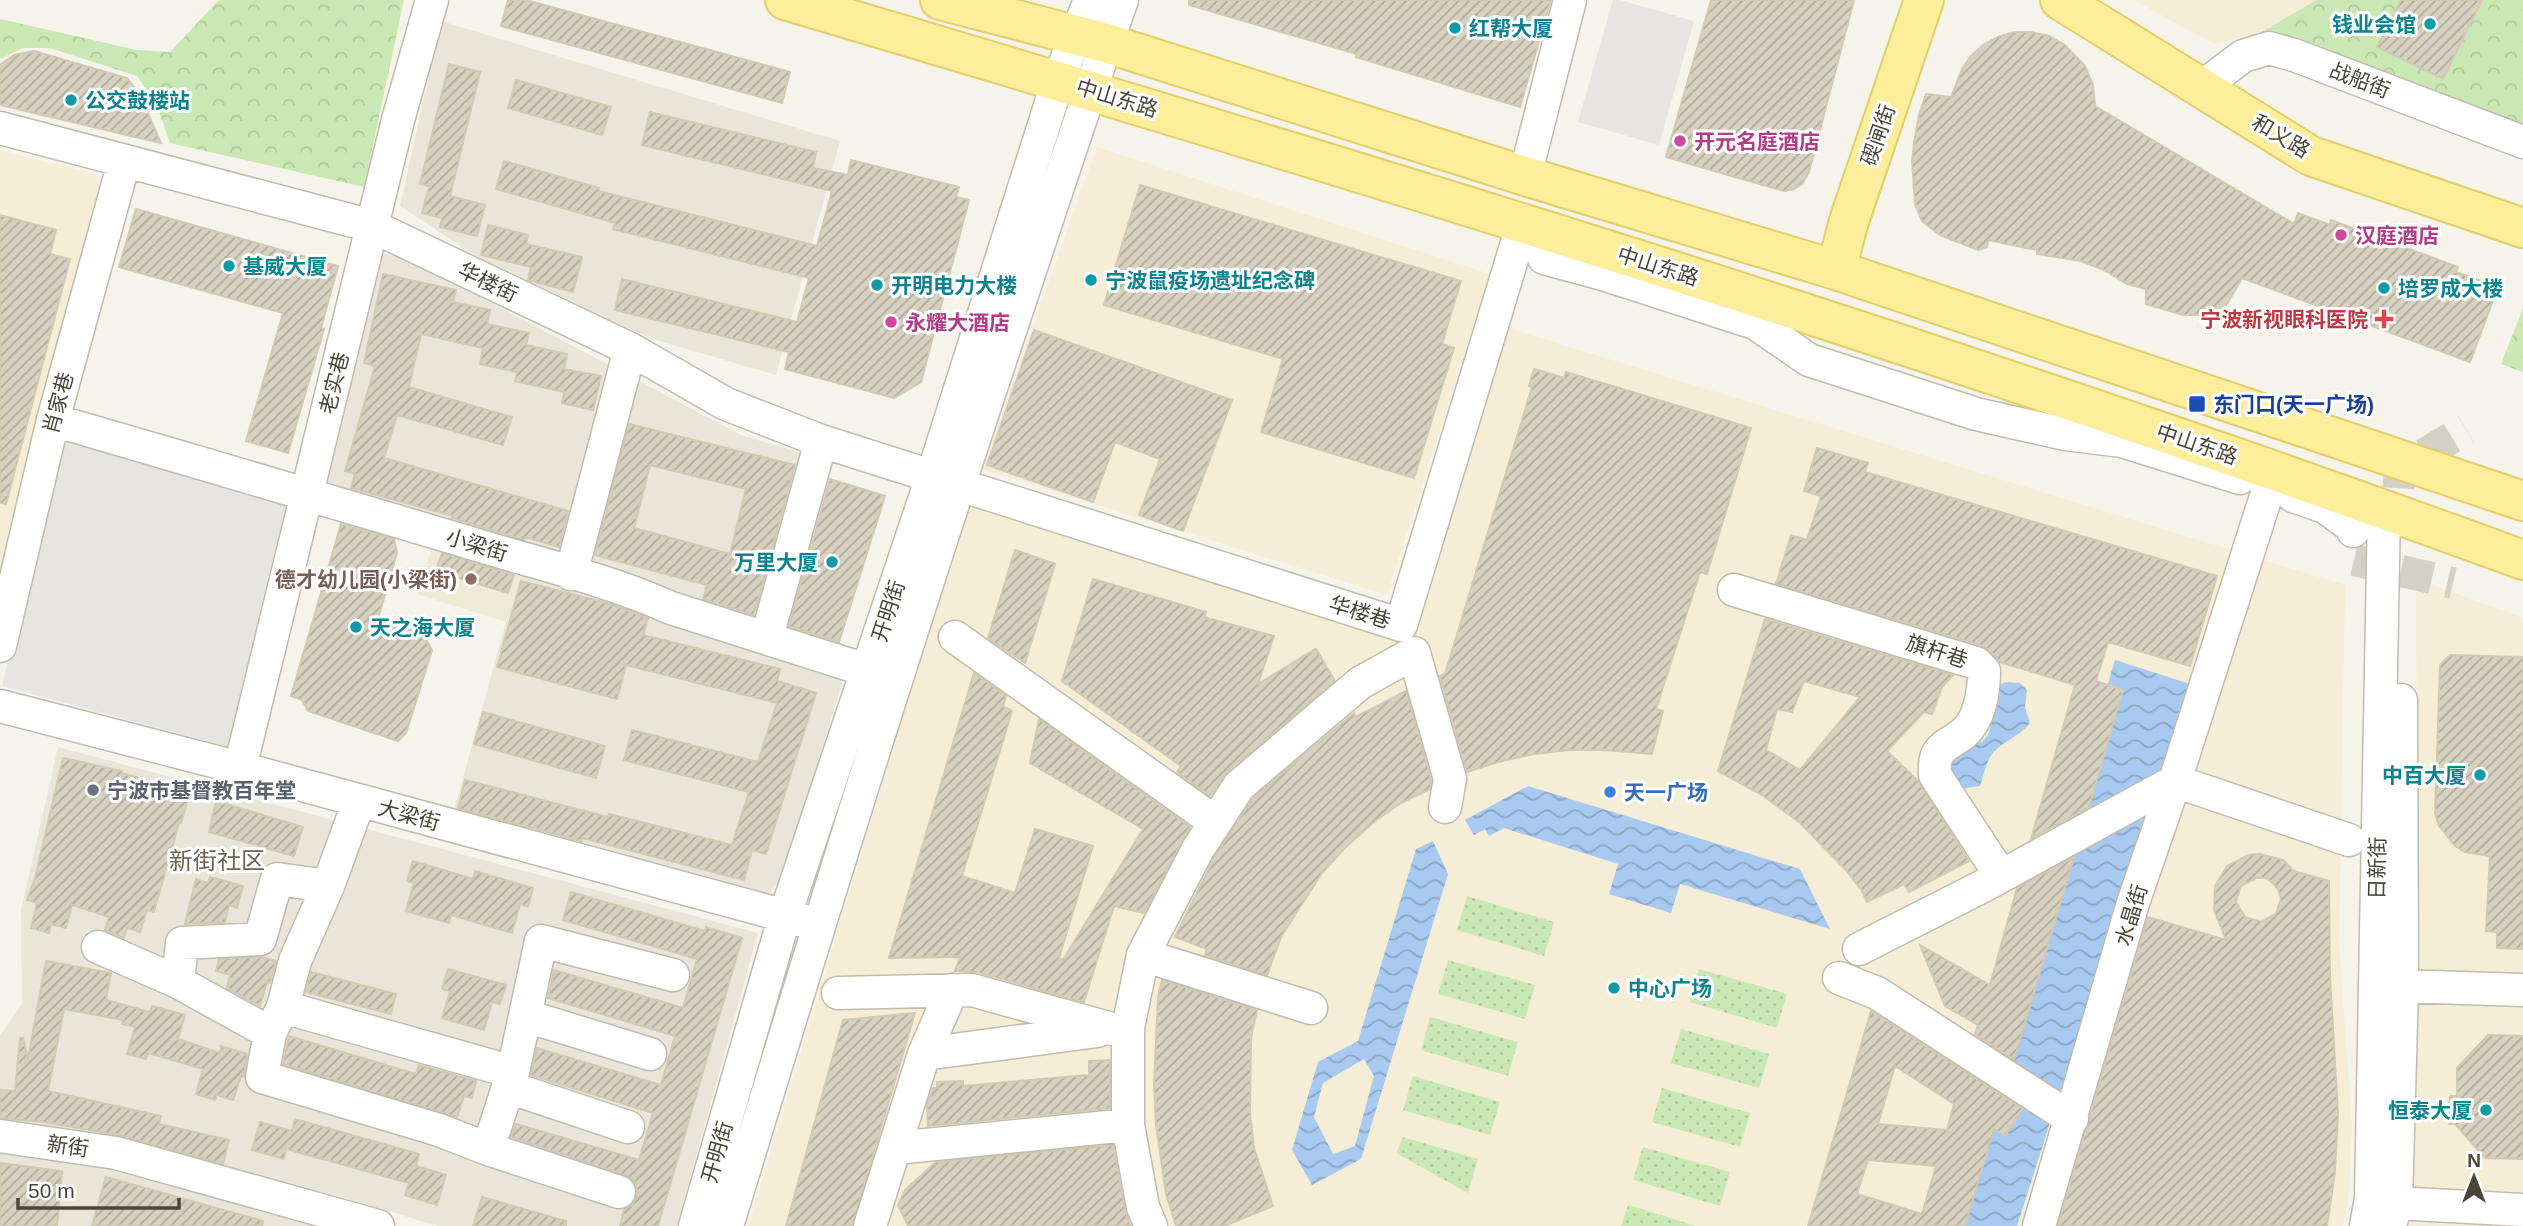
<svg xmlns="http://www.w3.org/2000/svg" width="2523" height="1226" viewBox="0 0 2523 1226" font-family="Helvetica,'Noto Sans SC',sans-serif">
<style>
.residential{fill:#e9e6d9}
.commercial{fill:#f6edd6}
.education{fill:#eeead5}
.grass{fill:url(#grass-dots)}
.forest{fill:url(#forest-crowns)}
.parking{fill:#e7e5e2}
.water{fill:url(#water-waves);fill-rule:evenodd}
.building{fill:url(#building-hatch);stroke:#d1cab3;stroke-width:2;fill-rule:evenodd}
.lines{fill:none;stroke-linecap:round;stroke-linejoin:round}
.minor-tunnel{stroke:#d3d0c6;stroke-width:32;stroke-dasharray:32 16;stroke-linecap:butt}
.minor-casing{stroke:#c1bcad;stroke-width:35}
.major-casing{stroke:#e3cf6a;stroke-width:42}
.minor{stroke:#fff;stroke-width:32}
.major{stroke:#fdee9b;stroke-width:38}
.culture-dot{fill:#0f9aa8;stroke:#fff;stroke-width:2.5}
.hotel-dot{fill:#d1479c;stroke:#fff;stroke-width:2.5}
.health-dot{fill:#e0444e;stroke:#fff;stroke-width:2.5}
.transit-dot{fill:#1a4fb4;stroke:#fff;stroke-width:2.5}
.education-dot{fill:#8d6e63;stroke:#fff;stroke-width:2.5}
.worship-dot{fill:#6b7280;stroke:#fff;stroke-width:2.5}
.shop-dot{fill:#3f7fe0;stroke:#fff;stroke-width:2.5}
.labels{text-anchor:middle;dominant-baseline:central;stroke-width:6;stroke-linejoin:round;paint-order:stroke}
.culture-label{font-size:21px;font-weight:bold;fill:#0d838f;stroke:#fff;text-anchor:start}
.street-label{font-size:21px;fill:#494538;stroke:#fff}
.hotel-label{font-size:21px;font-weight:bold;fill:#b23c85;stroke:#fff;text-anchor:start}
.health-label{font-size:21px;font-weight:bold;fill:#be3a42;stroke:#fff;text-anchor:end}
.transit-label{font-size:21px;font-weight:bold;fill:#164399;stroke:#fff;text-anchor:start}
.education-label{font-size:21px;font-weight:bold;fill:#785e54;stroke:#fff;text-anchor:end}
.worship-label{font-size:21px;font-weight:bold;fill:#5b616d;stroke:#fff;text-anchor:start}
.shop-label{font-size:21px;font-weight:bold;fill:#366cbe;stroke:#fff;text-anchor:start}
.quarter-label{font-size:24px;fill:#6c644f;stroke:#fff}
</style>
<defs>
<pattern id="grass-dots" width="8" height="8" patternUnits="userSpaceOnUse" patternTransform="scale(1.75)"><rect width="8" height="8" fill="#cae8b4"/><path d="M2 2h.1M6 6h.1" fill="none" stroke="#afc89c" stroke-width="1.8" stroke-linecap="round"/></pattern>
<pattern id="forest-crowns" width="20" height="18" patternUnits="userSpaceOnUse" patternTransform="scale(1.75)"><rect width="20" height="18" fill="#cae8b4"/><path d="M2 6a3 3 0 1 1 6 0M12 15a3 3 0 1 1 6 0" fill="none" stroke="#afc89c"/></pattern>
<pattern id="water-waves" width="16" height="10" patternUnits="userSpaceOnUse" patternTransform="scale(1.75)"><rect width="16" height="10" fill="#a8c9f0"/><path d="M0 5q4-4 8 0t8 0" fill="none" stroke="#8ba5c3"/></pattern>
<pattern id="building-hatch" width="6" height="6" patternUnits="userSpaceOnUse" patternTransform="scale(1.75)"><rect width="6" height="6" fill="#d7d1c0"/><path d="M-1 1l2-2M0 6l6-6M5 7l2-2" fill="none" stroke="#b0ab9d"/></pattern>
</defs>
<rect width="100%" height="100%" fill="#f5f3ea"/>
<path class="residential" d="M441 21 840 141 776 375 656 340 533 289 479 258 400 206Z
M381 253 410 260 741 435 811 456 764 622 325 489 320 481Z
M524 565 843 679 785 873 762 903 450 825 506 622Z
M58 747 758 933 677 1226H438L335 1195 0 1124V1035L22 1004 21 910Z
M0 1142 369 1226H0Z"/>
<path class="commercial" d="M2134 0H2316L2262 32 2214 44Z
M1097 147 1490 274 1387 595 982 469Z
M0 150 97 175 100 187 0 590Z
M1508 328 2345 585 2339 945 2352 1127 2349 1191 2343 1226H748L969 499 1410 639Z
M2416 579 2523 618V1226H2406L2410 1198 2418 1018Z"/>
<path class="education" d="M435 537 524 565 506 622 417 594Z"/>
<path class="grass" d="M1467 896 1554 922 1544 956 1457 930Z
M1448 960 1535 985 1525 1019 1438 994Z
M1699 969 1787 994 1777 1028 1690 1002Z
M1430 1017 1518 1042 1508 1076 1421 1050Z
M1681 1029 1769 1054 1759 1088 1671 1063Z
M1413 1076 1500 1102 1490 1135 1403 1110Z
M1662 1088 1750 1113 1740 1147 1652 1122Z
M1403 1137 1478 1159 1468 1193 1396 1153Z
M1643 1147 1730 1172 1720 1206 1633 1180Z
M1628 1205H1629L1696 1226H1621Z"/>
<path class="forest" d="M219 0H404L364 187 170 143 156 103 137 76 50 48H23L0 59V19L137 50 170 52Z
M2316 0H2523V129L2262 32Z
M2523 308V372L2501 364Z"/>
<path class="parking" d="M1613 0H1620L1694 21 1659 145 1578 122Z
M61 438 301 504 229 747 2 686Z"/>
<path class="water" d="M2115 660 2190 684 2017 1226H1944Z
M2005 682 2020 683 2027 690 2025 707 2030 723C2020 736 2003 741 1993 753 1986 761 1984 775 1980 786L1959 789 1945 759 1965 745 1982 742 1989 733 1996 688Z
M1528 786 1800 869 1830 929 1680 884 1671 913 1609 894 1618 864 1504 828 1489 836 1485 829 1474 835 1465 820Z
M1433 841 1448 874 1361 1159 1312 1185 1292 1150 1318 1062 1358 1041 1416 849ZM1364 1059 1374 1076 1355 1146 1333 1154 1314 1117 1323 1083Z"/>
<path class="building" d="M508 0H526L790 72 782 103 501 26Z
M1189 0H1551L1520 107 1356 57 1357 54 1189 5Z
M1711 0H1854L1809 172 1802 184 1794 189 1784 191 1666 157Z
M2401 0H2482L2443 79 2377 47Z
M2014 32H2031L2049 36 2065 45 2085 66 2093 85 2095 106 2294 224 2298 213 2330 225 2331 220 2458 267 2456 272 2498 287 2470 362 2242 278 2227 304 2213 315H2183L2146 304V289L2127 284 2104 270 2081 261 2037 254V250L1988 240 1987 247 1978 250 1940 235 1922 221 1915 204 1912 162 1914 143 1919 115 1926 94 1951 97 1962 69 1971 56 1983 45 1998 37Z
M34 51 127 78 140 95 161 143 0 105V65L14 55Z
M449 64 480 72 450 196 485 205 477 236 440 227 442 218 422 213 429 186 420 184Z
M516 80 611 107 602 135 508 108Z
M650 112 816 152 813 168 848 175 851 160 959 187 956 197 969 200 921 382 894 398 785 369 789 352 615 310 622 279 797 322 809 278 613 229 615 223 496 189 504 161 599 188V191L817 246 832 191 642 145Z
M1140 185 1461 281 1442 344 1454 348 1414 478 1261 432 1283 359 1104 305Z
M136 209 338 266 321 328 324 329 288 453 246 441 283 313 119 267Z
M0 215 56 230 50 254 70 259 6 504 0 503Z
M488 225 528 235 526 244 582 257 573 292 528 280 531 267 481 255Z
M383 274 456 290 453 302 490 310 487 324 529 333 526 345 567 354 564 369 601 376 593 410 562 403 564 392 515 381 517 372 480 364 483 348 421 334 409 387 512 417 503 445 397 415 384 458 568 511 559 547 525 537 524 540 452 518 453 516 351 488 355 474 345 471 375 366 364 363Z
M1034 330 1232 400 1183 531 1139 515 1160 459 1115 442 1093 502 987 465Z
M1534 369 1564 378 1566 372 1751 428 1707 574 1700 572 1656 709 1663 711 1652 754 1603 750H1569L1534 754 1498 762 1467 772 1440 676 1445 674 1532 387 1529 386Z
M629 424 795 465 754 615 703 599 707 585 595 555ZM650 465 746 489 730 554 634 528Z
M1817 448 1868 463 1865 472 2217 576 2190 666 2108 642 2096 681 2123 690 2089 807 2031 839 2075 685 2000 662 1989 650 1981 645 1776 584 1791 535 1807 540 1821 496 1804 491Z
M830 479 885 496 839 642 789 626Z
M341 524 394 539 397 553 378 619 424 635 432 650 406 733 398 741 308 711 302 700 291 696Z
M1015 550 1055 564 1025 663 988 638Z
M442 553 514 575 508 593 436 571Z
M1093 579 1206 612 1204 617 1274 636 1258 684 1316 649 1335 681 1227 772 1210 796 1177 772 1181 766 1062 681Z
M521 581 614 605 640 615 648 618 643 635 780 669 777 681 816 693 766 854 752 850 744 880 582 838 581 841 458 808 465 780 608 817 609 814 732 845 749 792 624 760 632 730 758 762 777 703 626 665 617 699 497 667Z
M1765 619 1953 675 1942 687 1932 714 1924 712 1887 751 1919 782 1969 861 1909 892 1904 884 1867 902 1862 891 1845 869 1800 823 1762 795 1718 771ZM1804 681 1860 697 1800 770 1766 750 1777 709 1792 712Z
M2450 655 2523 657V949L2497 948V932L2486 931 2490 856 2465 852 2455 846 2439 826 2435 813 2440 665Z
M974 673 1006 696 1003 706 1012 711 962 876 1015 893 1035 829 1093 846 1059 958 1063 960 1143 829 1030 763 1039 719 1190 827 1144 913 1114 906 1084 1002 977 972 955 971 960 957 889 958Z
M1406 691 1431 780 1430 789 1401 803 1375 821 1345 848 1322 873 1281 937 1267 975 1205 955 1207 949 1175 937 1214 858 1253 798 1354 713 1356 717Z
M483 712 605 746 596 778 474 744Z
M63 758 122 771V773L190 793 181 823H179L154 912 147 910 140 932 127 928 124 938 105 930 109 917 72 905 66 928 51 924 49 933 31 928 37 903 27 900 35 878Z
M216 801 303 827 294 856 209 832Z
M2260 854 2283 860 2294 871 2329 881 2330 976 2338 1113 2335 1172 2327 1226H2058L2148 917 2226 940 2214 910 2215 886 2227 866 2248 855ZM2256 878H2265L2273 883 2278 889 2281 898 2276 914 2261 922 2245 917 2236 902 2241 886Z
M2074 857 2014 1060 1975 1034 1978 1025 1945 1006 1920 945 1990 985 2017 888Z
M413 861 473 879 475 871 533 888 528 907 520 904 512 933 451 915 449 923 406 911 414 883 407 881Z
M210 877 243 886 237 908 229 905 225 922 185 924 196 879 208 883Z
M571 892 705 931 706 927 742 938 658 1226H620L624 1209 632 1205 637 1197V1189L633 1180 625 1175 511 1137 516 1124 639 1160 653 1113 531 1075 537 1048 661 1085 675 1036 548 998 554 970 683 1008 697 959 563 920Z
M262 957 276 961 270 983 267 982 260 1006 227 988 230 975 216 971 219 959Z
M46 961 111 973 106 1000 150 1012 152 1006 185 1015 178 1039 220 1053 221 1046 247 1054 244 1077 241 1076 233 1100 217 1095 215 1100 196 1094 203 1069 148 1053 146 1059 127 1054 135 1027 122 1024 123 1020 64 1009 48 1091 161 1116 159 1124 229 1140 223 1164 119 1135 44 1122 0 1118V1090L15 1091 20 1038H23L28 1059Z
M448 969 506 985 500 1004 492 1002 484 1030 442 1018 450 991 442 989Z
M311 972 396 994 391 1014 306 992Z
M1162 980 1257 1010 1251 1038 1250 1113 1254 1148 1273 1206 1224 1226H1176L1166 1194 1156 1125 1154 1085 1158 997Z
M1871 1011 2023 1109 2005 1136 1994 1129 1965 1226H1808ZM1895 1066 1954 1104 1947 1130 1878 1124ZM1868 1160 1936 1166 1922 1214 1857 1194Z
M915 1013 852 1226H786L843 1020Z
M2488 1035 2523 1036V1159L2485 1158 2455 1124H2449L2450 1096H2457V1068Z
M289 1036 416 1074 419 1065 476 1081 472 1098 464 1096 457 1117 283 1064Z
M1110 1060V1108L928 1126 927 1105 933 1088H937V1082L963 1081V1086L1089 1075V1061Z
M295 1119 419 1154 416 1166 446 1175 437 1205 405 1195 409 1183 286 1149 284 1159 252 1150 260 1122 292 1131Z
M1113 1145 1125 1210 1131 1226H908L898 1205 905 1190 936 1162Z
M0 1163 62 1171 57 1226H0Z
M106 1177 263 1221 262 1226H92Z
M482 1197 566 1221V1226H473Z"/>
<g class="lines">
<path class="minor-tunnel" d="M2395 536 2400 469 2466 429
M2354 560 2453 583"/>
<g class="minor-casing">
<path id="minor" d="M2202 87 2243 56 2269 48 2294 55 2523 142
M0 128 372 226 630 349 726 404 821 441 1401 625 1523 223
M1525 176 1570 0
M1544 258 1603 274 1755 323 1809 360 1976 414 2065 434 2122 441 2240 478
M53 420C190 460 328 500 464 541 531 562 607 579 671 608L888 677
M2293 496 2325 507 2352 527 2353 531
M571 574 630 349
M1734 590 1976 663 1984 671C1984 691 1980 719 1964 733 1945 748 1933 746 1935 775L2001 876
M767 637 821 441
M955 637 1215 822
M0 646 53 420 124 162
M0 706 240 768 804 921
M240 768 398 120 432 0
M328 886 277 879 260 939 182 943 178 982 270 1033 283 1007 295 961 328 886 359 801
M98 947 178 982
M1859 949 1987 884 2175 781 2269 487
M1143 955 1311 1008
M1839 978 1877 993 2072 1119
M2402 986 2523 990
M952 990 924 1054 1097 1031
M838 993 972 990 1112 1029 1128 1028
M283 1007 513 1072
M526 1016 650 1054
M270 1033 262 1077 439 1130 488 1149 619 1192
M508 1087 628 1127
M0 1136 116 1153 378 1226
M895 1148 1128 1125
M488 1149 513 1072 541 941 673 975
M2396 1203 2523 1210
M695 1226 785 915 932 477 1058 81 1090 0
M727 1226C817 931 908 636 1006 343 1044 229 1081 114 1122 0
M870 1226 924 1054
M1151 1226 1143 1207 1128 1125V1028L1143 955 1198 849 1239 786 1360 683 1414 653 1450 779 1445 807
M2039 1226 2133 903 2175 781 2349 840
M2366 1226 2371 1199 2384 510
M2390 1226 2396 1203 2402 986 2401 700"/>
</g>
<g class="major-casing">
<path id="major" d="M785 0C1369 173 1951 350 2523 560
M940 0 1106 43 1525 176 1836 270 2523 501
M2060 0 2311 156 2523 228
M1836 270 1849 221 1924 0"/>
</g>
<use href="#minor" class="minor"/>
<use href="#major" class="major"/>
</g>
<g class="culture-dot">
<circle cx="2430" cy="24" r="7"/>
<circle cx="1455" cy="28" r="7"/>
<circle cx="71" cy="100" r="7"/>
<circle cx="229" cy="266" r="7"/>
<circle cx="1091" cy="280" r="7"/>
<circle cx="877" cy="285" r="7"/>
<circle cx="2384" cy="288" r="7"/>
<circle cx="832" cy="562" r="7"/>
<circle cx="356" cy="627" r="7"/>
<circle cx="2480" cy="775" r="7"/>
<circle cx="1614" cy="988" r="7"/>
<circle cx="2486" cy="1110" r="7"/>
</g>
<g class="hotel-dot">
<circle cx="1680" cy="141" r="7"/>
<circle cx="2341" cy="235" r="7"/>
<circle cx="891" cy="322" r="7"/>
</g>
<path class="health-dot" d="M2380.5 308.5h7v7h7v7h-7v7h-7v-7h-7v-7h7z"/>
<rect class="transit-dot" x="2188" y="395" width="18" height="18" rx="3.5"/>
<circle class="education-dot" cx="471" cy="579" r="7"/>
<circle class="worship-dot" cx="93" cy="790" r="7"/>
<circle class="shop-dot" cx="1610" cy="792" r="7"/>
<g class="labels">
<g class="culture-label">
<text x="2416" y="24" text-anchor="end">钱业会馆</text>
<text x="1469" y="28">红帮大厦</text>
<text x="85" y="100">公交鼓楼站</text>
<text x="243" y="266">基威大厦</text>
<text x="1105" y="280">宁波鼠疫场遗址纪念碑</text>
<text x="891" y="285">开明电力大楼</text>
<text x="2398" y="288">培罗成大楼</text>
<text x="818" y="562" text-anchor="end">万里大厦</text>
<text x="370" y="627">天之海大厦</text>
<text x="2466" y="775" text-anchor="end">中百大厦</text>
<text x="1628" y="988">中心广场</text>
<text x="2472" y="1110" text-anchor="end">恒泰大厦</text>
</g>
<g class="street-label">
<text transform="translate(2360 80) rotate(21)">战船街</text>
<text transform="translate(1117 98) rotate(17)">中山东路</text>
<text transform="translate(1878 135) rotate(-71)">碶闸街</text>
<text transform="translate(2281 136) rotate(31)">和义路</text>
<text transform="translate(1658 266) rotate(18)">中山东路</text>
<text transform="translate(488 282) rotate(26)">华楼街</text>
<text transform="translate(334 383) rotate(-76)">老实巷</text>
<text transform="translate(58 403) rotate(-75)">肖家巷</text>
<text transform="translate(2197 444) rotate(19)">中山东路</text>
<text transform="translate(477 545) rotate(17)">小梁街</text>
<text transform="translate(888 611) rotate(-72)">开明街</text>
<text transform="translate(1360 612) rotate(17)">华楼巷</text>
<text transform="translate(1937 651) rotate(18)">旗杆巷</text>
<text transform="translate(409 815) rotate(15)">大梁街</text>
<text transform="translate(2377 868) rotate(-89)">日新街</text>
<text transform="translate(2131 915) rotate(-73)">水晶街</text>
<text transform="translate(68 1146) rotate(8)">新街</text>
<text transform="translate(717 1152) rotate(-74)">开明街</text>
</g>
<g class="hotel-label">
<text x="1694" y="141">开元名庭酒店</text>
<text x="2355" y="235">汉庭酒店</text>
<text x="905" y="322">永耀大酒店</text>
</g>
<g class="health-label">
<text x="2368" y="319">宁波新视眼科医院</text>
</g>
<g class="transit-label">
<text x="2213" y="404">东门口(天一广场)</text>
</g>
<g class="education-label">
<text x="457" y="579">德才幼儿园(小梁街)</text>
</g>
<g class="worship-label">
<text x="107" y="790">宁波市基督教百年堂</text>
</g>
<g class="shop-label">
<text x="1624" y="792">天一广场</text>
</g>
<g class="quarter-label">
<text x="217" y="860">新街社区</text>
</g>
</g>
<g transform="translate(2474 1177)" stroke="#ffffff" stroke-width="5" paint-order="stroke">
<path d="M0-5L12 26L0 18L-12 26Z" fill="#494538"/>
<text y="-10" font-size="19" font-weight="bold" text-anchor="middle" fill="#494538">N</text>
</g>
<path d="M18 1198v10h161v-10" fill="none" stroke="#494538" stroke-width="3.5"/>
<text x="28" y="1198" font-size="21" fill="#494538" stroke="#ffffff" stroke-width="5" paint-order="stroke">50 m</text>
</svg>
